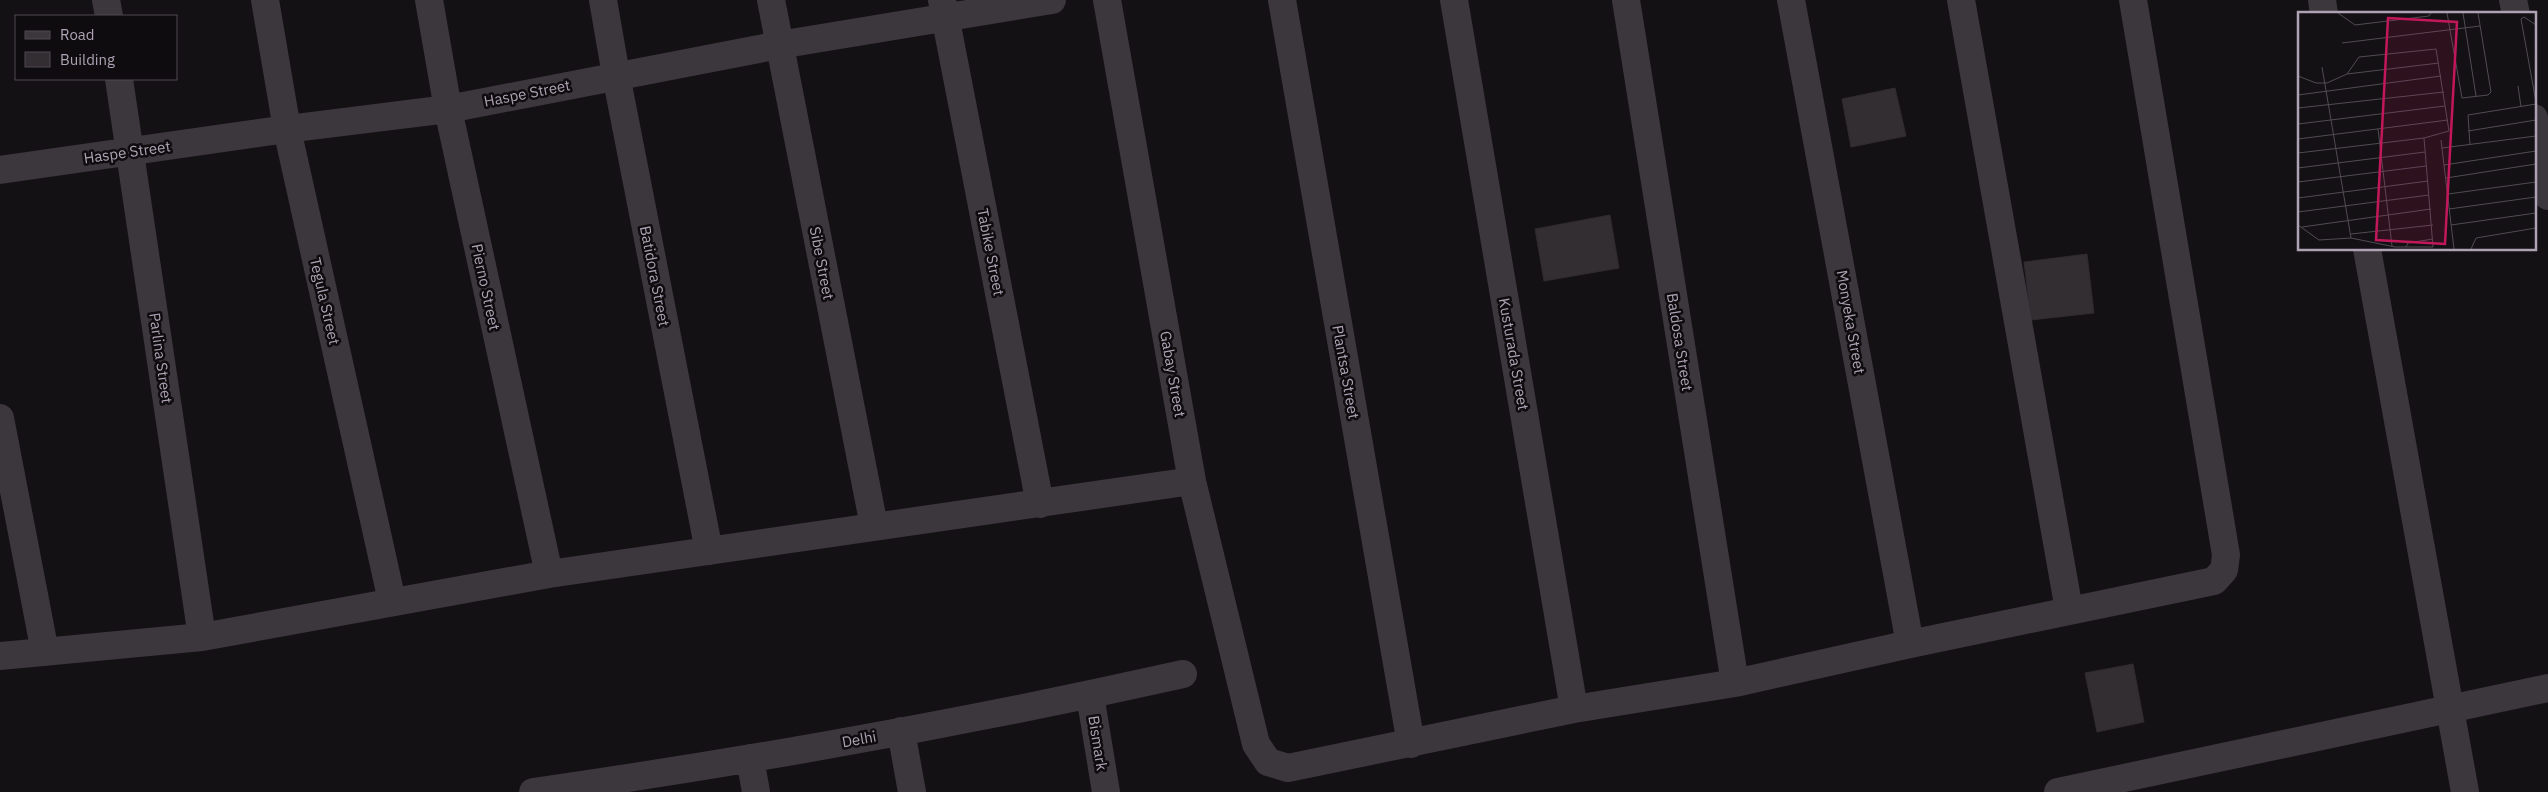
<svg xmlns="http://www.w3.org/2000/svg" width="2548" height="792" viewBox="0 0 2548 792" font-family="'IBM Plex Sans',sans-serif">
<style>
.building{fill:#322e32;stroke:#2f2b2f}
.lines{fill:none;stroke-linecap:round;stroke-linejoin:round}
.minor{stroke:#3c363d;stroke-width:28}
.labels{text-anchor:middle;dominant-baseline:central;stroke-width:5;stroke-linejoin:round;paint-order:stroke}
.street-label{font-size:15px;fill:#aea2b4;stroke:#0e0c0e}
.inset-road{fill:none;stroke:#514b53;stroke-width:1}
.view{fill:#c2185b;fill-opacity:0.15;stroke:#c2185b;stroke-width:2.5}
.inset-edge{fill:none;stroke:#aea2b4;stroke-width:2.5}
</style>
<rect width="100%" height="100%" fill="#131113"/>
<path class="building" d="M1895 88 1906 136 1851 147 1842 99Z
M1610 215 1619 268 1544 281 1535 229Z
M2087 254 2094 313 2031 320 2024 262Z
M2133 664 2144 722 2097 732 2085 673Z"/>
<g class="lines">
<path class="minor" d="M106 0 109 16
M265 0 287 129 392 601
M429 0 448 109 549 574
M603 0 616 75 709 551
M771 0 874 526
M942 0 1040 504
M1107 0 1192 481 1256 744 1268 762 1288 768 1574 709 1735 683 1910 644 2214 581 2224 570 2226 555 2133 0
M1282 0 1411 744
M1454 0 1574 709
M1626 0 1735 683
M1791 0 1910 644
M1961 0 2069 610
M2322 0 2324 14
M2513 0 2516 14
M119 79 202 637
M2534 118 2548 196
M0 170 287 129 448 109 779 45 1052 0
M2367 249 2465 792
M0 418 45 652
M0 656 202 637 549 574 1192 481
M1090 695 1106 792
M901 731 912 792
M750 758 756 792
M533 792C751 761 968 722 1183 674
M2058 792 2548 688"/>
</g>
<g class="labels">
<g class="street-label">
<text transform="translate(527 93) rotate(-11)">Haspe Street</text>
<text transform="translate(127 152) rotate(-8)">Haspe Street</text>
<text transform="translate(991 252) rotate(79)">Tabike Street</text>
<text transform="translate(822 263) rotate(79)">Sibe Street</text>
<text transform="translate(655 276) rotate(79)">Batidora Street</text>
<text transform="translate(486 287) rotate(78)">Pierno Street</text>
<text transform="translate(325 301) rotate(77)">Tegula Street</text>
<text transform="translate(1851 322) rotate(80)">Monyeka Street</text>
<text transform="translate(1680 342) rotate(81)">Baldosa Street</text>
<text transform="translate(1514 354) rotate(80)">Kusturada Street</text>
<text transform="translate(161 358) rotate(82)">Parlina Street</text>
<text transform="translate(1346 372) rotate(80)">Plantsa Street</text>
<text transform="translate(1173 374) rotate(80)">Gabay Street</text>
<text transform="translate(859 739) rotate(-10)">Delhi</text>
<text transform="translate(1098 743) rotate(81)">Bismark</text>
</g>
</g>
<g transform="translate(2298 12)">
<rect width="238" height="238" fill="#131113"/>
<path class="inset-road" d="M40 1 57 13 131 4 133 1M149 1 164 86 190 83 193 80 180 1M165 1 178 84M238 13 226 5 223 7 238 90M44 31 182 14M24 55 53 226M49 62 141 51M0 64 18 71H29L49 62 61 45 138 37 151 119 126 126 0 141M220 74 223 95M0 83 143 64M0 96 146 80M0 112 147 94M80 117 94 234M170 119 238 108M0 127 150 108M143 128 156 237M172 133 170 103 238 92M144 136 238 124M146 153 238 139M0 156 127 140M148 166 238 152M0 170 128 154M150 182 238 170M0 186 130 169M151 197 238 185M0 200 131 183M0 213 21 228 53 226 97 235H135L126 126M153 213 238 201M4 215 133 197M53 222 135 213M108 235 110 231 135 227M173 237 178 226 238 216"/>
<path class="view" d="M90 6 159 10 147 232 78 228Z"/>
<rect width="238" height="238" class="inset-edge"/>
</g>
<rect x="15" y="15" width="162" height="65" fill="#0e0c0e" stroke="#4e4850"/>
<rect x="25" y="31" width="25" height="8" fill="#3c363d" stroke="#4e4850"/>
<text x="60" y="40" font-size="15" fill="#aea2b4">Road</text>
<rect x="25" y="52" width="25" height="15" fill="#322e32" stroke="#4e4850"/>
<text x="60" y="65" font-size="15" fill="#aea2b4">Building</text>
</svg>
